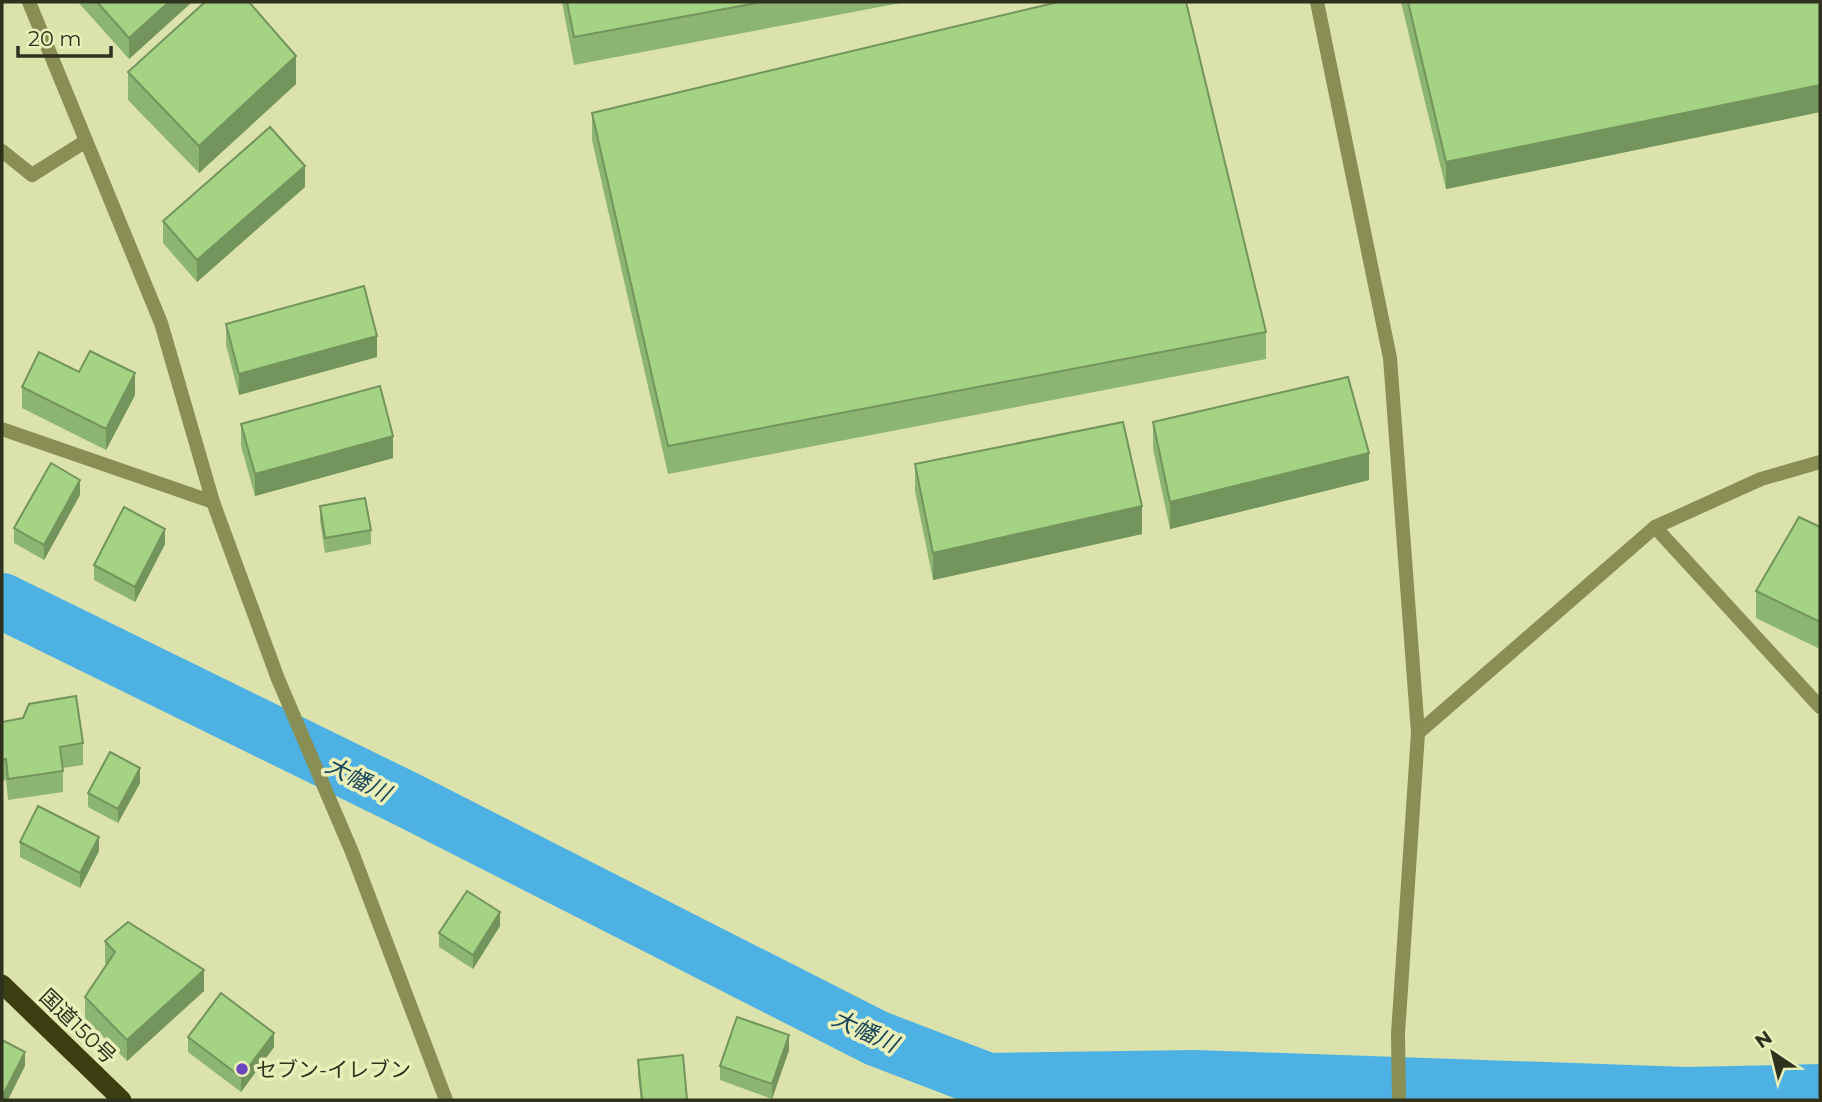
<svg xmlns="http://www.w3.org/2000/svg" width="1822" height="1102" viewBox="0 0 1822 1102" font-family="Montserrat,'Noto Sans JP',sans-serif">
<style>
.lines{fill:none;stroke-linecap:round;stroke-linejoin:round}
.river{stroke:#4db1e3;stroke-width:56}
.service{stroke:#898e55;stroke-width:14}
.minor{stroke:#898e55;stroke-width:14}
.tertiary{stroke:#898e55;stroke-width:14}
.trunk{stroke:#3b3e10;stroke-width:19}
.wall{fill:#8db572}
.shaded-wall{fill:#73945c}
.building{fill:#a4d384;stroke:#73945c;stroke-width:2}
.poi-dot{fill:#6b45be;stroke:#e8efb9;stroke-width:2.5}
.labels{text-anchor:middle;dominant-baseline:central;stroke-width:7;stroke-linejoin:round;paint-order:stroke}
.street-label{font-size:21px;fill:#2e311c;stroke:#e8efb9}
.poi-label{font-size:21px;fill:#2e311c;stroke:#e8efb9;text-anchor:start}
.water-label{font-size:23px;font-style:italic;fill:#1b455a;stroke:#e8efb9}
</style>
<rect width="100%" height="100%" fill="#dbe2ac"/>
<g class="lines">
<path class="river" d="M2 601 406 799 876 1038 988 1081 1195 1078 1687 1095 1820 1092"/>
<path class="service" d="M1317 2 1390 358 1418 733 1398 1034
M2 151 32 175 86 141
M2 429 213 502
M1655 527 1820 707"/>
<path class="minor" d="M29 2 161 323 213 502 278 679 352 852 446 1100
M1418 733 1655 527 1761 479 1820 462"/>
<path class="tertiary" d="M1398 1034 1399 1100"/>
<path class="trunk" d="M2 984 122 1100"/>
</g>
<path class="wall" d="M78 2H192L129 59Z
M562 2H906L574 65Z
M1401 2H1820V112L1446 189Z
M128 72 296 84 199 173 128 100Z
M592 113 1266 332V359L668 474 592 140Z
M305 187 197 282 163 243V221Z
M226 324 377 357 239 395 226 345Z
M79 372 135 395 106 450 22 408V387Z
M1153 422 1369 480 1170 529 1153 449Z
M241 424 393 458 255 496 241 446Z
M915 464 1142 534 933 580 915 491Z
M80 495 44 560 14 543V528Z
M320 506 371 530V544L325 553 320 520Z
M1820 527V649L1756 618V591Z
M165 544 135 602 94 580V565Z
M2 722 83 743V765L63 768V792L8 800 6 780 2 781Z
M140 783 118 823 88 807V793Z
M20 842 99 851 80 888 20 857Z
M500 926 473 969 439 947V933Z
M105 941 204 991 127 1061 85 1019V997L107 965 105 963Z
M188 1037 274 1047 241 1092 188 1052Z
M789 1050 772 1099 720 1080V1066Z
M638 1060 687 1100H641L638 1075Z"/>
<path class="shaded-wall" d="M169 2H192L129 59V38Z
M296 56V84L199 173V146Z
M1820 85V112L1446 189V162Z
M305 166V187L197 282V260Z
M377 336V357L239 395V374Z
M135 373V395L106 450V429Z
M393 436V458L255 496V474Z
M1369 453V480L1170 529V502Z
M80 480V495L44 560V545Z
M1142 506V534L933 580V553Z
M165 529V544L135 602V587Z
M140 768V783L118 823V809Z
M99 837V851L80 888V873Z
M500 912V926L473 969V955Z
M204 970V991L127 1061V1040Z
M274 1033V1047L241 1092V1077Z
M789 1035V1050L772 1099V1084Z
M25 1052V1066L8 1100H2V1097Z"/>
<path class="building" d="M97 2H169L129 38Z
M205 2H249L296 56 199 146 128 72Z
M567 2H762L574 37Z
M1058 2H1186L1266 332 668 446 592 113Z
M1408 2H1820V85L1446 162Z
M270 127 305 166 197 260 163 221Z
M364 286 377 336 239 374 226 324Z
M90 351 135 373 106 429 22 387 39 352 79 372Z
M1348 377 1369 453 1170 502 1153 422Z
M380 386 393 436 255 474 241 424Z
M1123 422 1142 506 933 553 915 464Z
M51 463 80 480 44 545 14 528Z
M365 498 371 530 325 538 320 506Z
M124 507 165 529 135 587 94 565Z
M1799 517 1820 527V622L1756 591Z
M76 696 83 743 60 747 63 771 8 779 6 759 2 760V722L23 718 29 704Z
M110 752 140 768 118 809 88 793Z
M38 806 99 837 80 873 20 842Z
M467 891 500 912 473 955 439 933Z
M128 922 204 970 127 1040 85 997 115 952 105 941Z
M221 993 274 1033 241 1077 188 1037Z
M737 1017 789 1035 772 1084 720 1066Z
M2 1040 25 1052 2 1097Z
M683 1055 687 1100H642L638 1060Z"/>
<circle class="poi-dot" cx="242" cy="1069" r="7"/>
<g class="labels">
<g class="street-label">
<text transform="translate(78 1026) rotate(44)">国道150号</text>
</g>
<g class="poi-label">
<text x="256" y="1069">セブン-イレブン</text>
</g>
<g class="water-label">
<text transform="translate(358 779) rotate(27)">大幡川</text>
<text transform="translate(865 1031) rotate(25)">大幡川</text>
</g>
</g>
<rect width="1822" height="1102" fill="none" stroke="#2e311c" stroke-width="7"/>
<g transform="translate(1773 1053) rotate(325)" stroke="#e8efb9" stroke-width="5" paint-order="stroke">
<path d="M0-5L12 26L0 18L-12 26Z" fill="#2e311c"/>
<text y="-10" font-size="19" font-weight="bold" text-anchor="middle" fill="#2e311c">N</text>
</g>
<path d="M18 46v10h93v-10" fill="none" stroke="#2e311c" stroke-width="3.5"/>
<text x="28" y="46" font-size="21" fill="#2e311c" stroke="#e8efb9" stroke-width="5" paint-order="stroke">20 m</text>
</svg>
